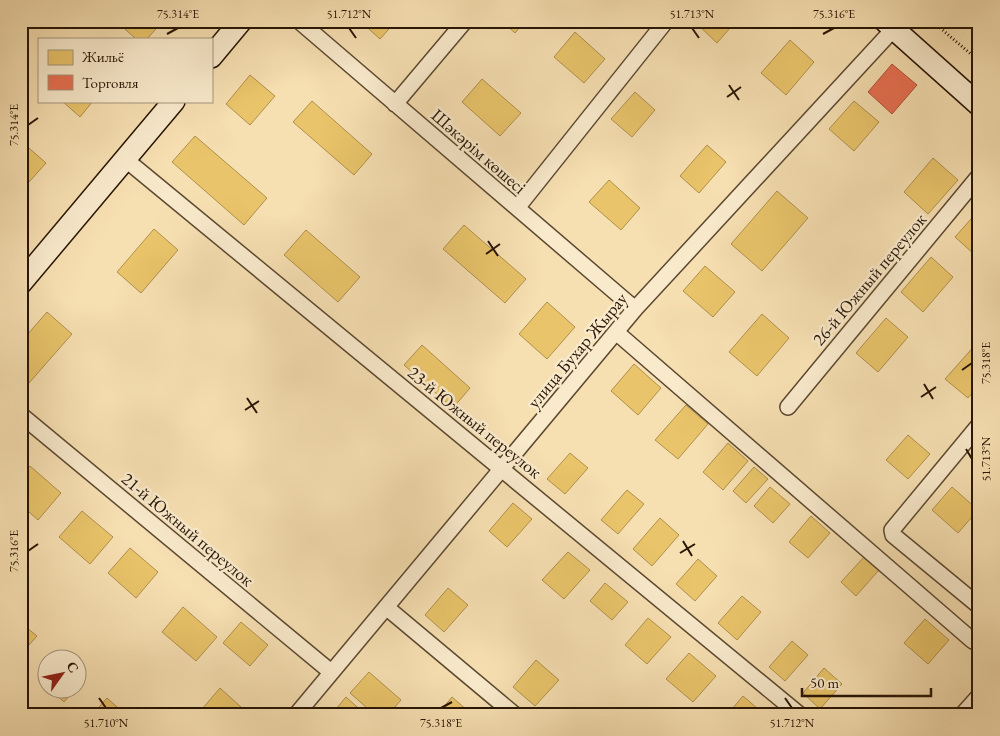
<svg xmlns="http://www.w3.org/2000/svg" width="1000" height="736" viewBox="0 0 1000 736" font-family="'EB Garamond',serif">
<style>
.homes{fill:#e9c46a;stroke:#af904c}
.shops{fill:#e76f51;stroke:#ae543a}
.lines{fill:none;stroke-linecap:round;stroke-linejoin:round}
.street-casing{stroke:#5c4830;stroke-width:18}
.secondary-casing{stroke:#281505;stroke-width:24}
.path{stroke:#281505;stroke-width:3;stroke-dasharray:1 2.5;stroke-linecap:butt}
.street{stroke:#f9eacc;stroke-width:15}
.secondary{stroke:#f9eacc;stroke-width:21}
.ticks{fill:none;stroke:#281505;stroke-width:2}
.labels{text-anchor:middle;dominant-baseline:central;stroke-width:5;stroke-linejoin:round;paint-order:stroke}
.street-label{font-size:18px;fill:#281505;stroke:#f9eacc}
.neatline{fill:none;stroke:#281505;stroke-width:2}
.ticks-label{font-size:12px;text-anchor:middle;fill:#281505}
</style>
<rect width="100%" height="100%" fill="#f6dfb1"/>
<filter id="stains"><feTurbulence type="fractalNoise" baseFrequency=".004" numOctaves="4"/><feColorMatrix values="0 0 0 0 .2 0 0 0 0 .09 0 0 0 0 .02 0 0 0 .5 -.17"/></filter>
<radialGradient id="worn" r=".72"><stop offset=".6" stop-color="#630" stop-opacity="0"/><stop offset="1" stop-color="#630" stop-opacity=".3"/></radialGradient>
<path class="homes" d="M116 21H163L147 39H136Z
M360 21H396L380 39Z
M502 21H525L515 33Z
M694 21H736L717 43Z
M575 32 605 59 584 83 554 57Z
M790 40 814 62 786 95 761 73Z
M250 75 275 96 250 125 226 104Z
M482 79 521 113 500 136 462 102Z
M635 92 655 110 632 137 611 119Z
M62 101H93L80 117Z
M312 101 372 154 354 175 293 122Z
M854 101 879 122 854 151 829 129Z
M195 136 267 198 244 225 172 162Z
M21 141 46 163 21 191Z
M707 145 726 162 699 193 680 176Z
M933 158 958 180 928 214 904 192Z
M609 180 640 208 621 230 589 202Z
M777 191 808 218 762 271 731 244Z
M979 210V251L975 255 955 237Z
M464 225 526 279 505 303 443 249Z
M154 229 178 250 141 293 117 272Z
M306 230 360 277 338 302 284 255Z
M931 257 953 277 923 312 901 292Z
M705 266 735 292 713 317 683 291Z
M547 302 575 327 547 359 519 334Z
M47 312 72 334 29 383 21 376V342Z
M762 314 789 338 757 376 729 352Z
M886 318 908 337 878 372 856 353Z
M976 344 979 347V385L968 398 945 379Z
M422 345 470 388 453 408 404 365Z
M634 364 661 388 638 415 611 391Z
M686 405 708 424 678 459 655 440Z
M908 435 930 454 908 479 886 460Z
M728 443 748 461 723 490 703 472Z
M570 453 588 468 565 494 547 479Z
M30 466 61 493 38 520 21 505V477Z
M754 467 768 479 746 503 733 491Z
M770 487 790 504 773 523 754 506Z
M952 487 978 510 958 533 932 510Z
M627 490 644 504 618 534 601 520Z
M513 503 532 519 507 547 489 531Z
M82 511 113 537 90 564 59 537Z
M811 516 830 533 808 558 789 542Z
M660 518 679 535 652 566 633 549Z
M130 548 158 572 136 598 108 573Z
M568 552 590 570 564 599 542 580Z
M864 557 879 570 856 596 841 582Z
M698 559 717 576 695 601 676 584Z
M605 583 628 602 612 620 590 601Z
M448 588 468 605 444 632 425 615Z
M742 596 761 612 737 640 718 623Z
M183 607 217 637 196 661 162 632Z
M648 618 671 637 647 664 625 645Z
M925 619 949 640 928 664 904 643Z
M241 622 268 645 250 666 223 643Z
M21 623 37 636 21 654Z
M792 641 808 655 785 681 769 667Z
M689 653 716 676 693 702 666 679Z
M536 660 559 680 535 706 513 687Z
M48 667V687L38 678Z
M824 668 842 684 820 709 803 693Z
M78 669 86 676 78 686Z
M369 672 401 700 388 715H375L350 693Z
M49 688H76L64 702Z
M220 688 241 707 235 715H197Z
M743 696 765 715H727Z
M346 697 366 715H331Z
M452 697 468 711 465 715H437Z
M107 698 126 715H92Z"/>
<path class="shops" d="M892 64 917 85 892 114 868 92Z"/>
<g class="lines">
<g class="street-casing">
<path id="street" d="M299 21 635 309
M395 104 465 21
M125 159 800 715
M517 208 666 21
M616 332 973 641
M788 407 979 176
M21 415 331 672
M979 425 892 530 893 535 979 606
M386 607 515 715
M296 715 635 309 900 22
M962 715 979 696"/>
</g>
<g class="secondary-casing">
<path id="secondary" d="M885 21 979 105
M211 57 241 21
M21 283 174 101"/>
</g>
<path class="path" d="M932 21 979 61"/>
<use href="#street" class="street"/>
<use href="#secondary" class="secondary"/>
</g>
<path class="ticks" d="M349 28 356 38M692 28 699 38M167 34 178 28M823 34 834 28M729 85 739 100M727 97 741 87M28 125 38 118M488 241 498 256M486 254 500 244M962 370 972 363M924 384 933 399M921 397 936 387M247 398 257 413M245 410 259 401M966 449 972 459M683 541 692 556M28 551 38 544M680 553 695 544M99 698 106 708M785 698 792 708M441 708 452 702"/>
<g class="labels">
<g class="street-label">
<text transform="translate(479 151) rotate(41)">Шәкәрім көшесі</text>
<text transform="translate(869 279) rotate(-50)">26-й Южный переулок</text>
<text transform="translate(577 350) rotate(-50)">улица Бухар Жырау</text>
<text transform="translate(475 422) rotate(39)">23-й Южный переулок</text>
<text transform="translate(188 529) rotate(40)">21-й Южный переулок</text>
</g>
</g>
<rect width="1000" height="736" fill="none" stroke="#f6dfb1" stroke-width="55"/>
<rect x="38" y="38" width="175" height="65" fill="#f9eacc" stroke="#a5957c"/>
<rect x="48" y="50" width="25" height="15" fill="#e9c46a" stroke="#a5957c"/>
<text x="82" y="62" font-size="15" fill="#281505">Жильё</text>
<rect x="48" y="75" width="25" height="15" fill="#e76f51" stroke="#a5957c"/>
<text x="82" y="88" font-size="15" fill="#281505">Торговля</text>
<g transform="translate(62 674) rotate(57)"><circle r="24" fill="#f9eacc" stroke="#a5957c"/>
<path d="M0-4L9 19L0 12L-9 19Z" fill="#8f2418"/>
<text y="-8" font-size="14" font-weight="bold" text-anchor="middle" fill="#281505">С</text>
</g>
<path d="M802 688v8h129v-8" fill="none" stroke="#281505" stroke-width="2.5"/>
<text x="810" y="688" font-size="15" fill="#281505" stroke="#f9eacc" stroke-width="4" paint-order="stroke">50 m</text>
<rect x="28" y="28" width="944" height="680" class="neatline"/>
<g class="ticks-label">
<text x="178" y="18">75.314°E</text>
<text x="349" y="18">51.712°N</text>
<text x="692" y="18">51.713°N</text>
<text x="834" y="18">75.316°E</text>
<text transform="translate(14 125) rotate(-90)" y="4">75.314°E</text>
<text transform="translate(986 363) rotate(-90)" y="4">75.318°E</text>
<text transform="translate(986 459) rotate(-90)" y="4">51.713°N</text>
<text transform="translate(14 551) rotate(-90)" y="4">75.316°E</text>
<text x="106" y="727">51.710°N</text>
<text x="441" y="727">75.318°E</text>
<text x="792" y="727">51.712°N</text>
</g>
<rect width="100%" height="100%" filter="url(#stains)"/>
<rect width="100%" height="100%" fill="url(#worn)"/>
</svg>
